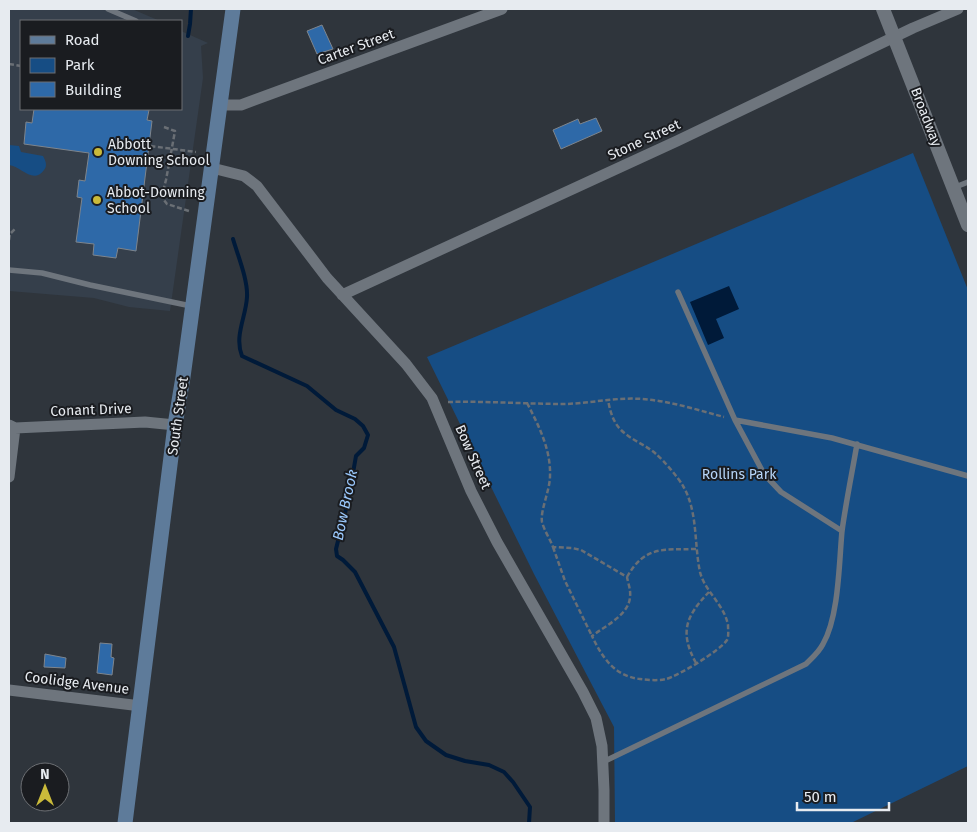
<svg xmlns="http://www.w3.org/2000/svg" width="977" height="832" viewBox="0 0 977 832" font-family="'Fira Sans',sans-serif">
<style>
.built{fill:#353f4b}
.green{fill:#164d84}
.water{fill:#001a39}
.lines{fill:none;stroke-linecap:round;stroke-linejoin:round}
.stream{stroke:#001a39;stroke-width:4}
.building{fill:#2e69a8;stroke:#7e858d}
.path{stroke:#6a6f75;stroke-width:2.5;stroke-dasharray:5 2.5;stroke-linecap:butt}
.service{stroke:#6e757d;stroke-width:5.5}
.minor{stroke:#6e757d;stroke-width:11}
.tertiary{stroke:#6e757d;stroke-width:14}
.secondary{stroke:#5e7b9a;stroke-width:15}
.poi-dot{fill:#caba3a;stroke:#1a1c20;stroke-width:2}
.labels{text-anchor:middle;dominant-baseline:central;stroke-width:4;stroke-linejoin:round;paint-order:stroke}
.street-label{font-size:14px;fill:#e7ebf0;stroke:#1a1c20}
.poi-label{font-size:14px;fill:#e7ebf0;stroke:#1a1c20;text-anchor:start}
.park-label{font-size:14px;fill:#b6d5f8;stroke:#1a1c20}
.water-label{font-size:15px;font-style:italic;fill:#9bc9fd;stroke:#1a1c20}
</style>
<rect width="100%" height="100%" fill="#2f353c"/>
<path class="built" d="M9 9H132L160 21H21V109H181V31L208 43 201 46 203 78 170 311 129 307 94 298 9 291Z"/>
<path class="green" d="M9 145 19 146 21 152 43 156C45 160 48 165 44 170 33 185 21 166 9 165Z
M913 153 968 290V766L851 823H615L614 727 534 574 427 357Z"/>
<path class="water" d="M729 286 739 309 716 319 724 338 708 345 690 302Z"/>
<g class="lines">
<path class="stream" d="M188 36 190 24 191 9
M233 239C238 256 248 280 247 297 246 317 234 336 242 356L307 386 336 410 355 419 363 426 368 435 364 448 356 456 348 501 336 549 337 556 343 560 355 572 394 647 416 727 426 741 446 755 465 761 489 765 504 772 513 782 530 807 529 823"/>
</g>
<path class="building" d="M322 25 333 49 317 54 307 31Z
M34 109H135L149 110 147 120 152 121 136 251 118 248 116 258 93 255 94 244 76 242 82 198 77 197 79 180 85 181 89 153 24 144 26 122 32 123Z
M596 118 602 131 561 149 553 130 578 119 580 124Z
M100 643 112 644 111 657 114 658 112 675 97 673Z
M45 654 66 658 65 668 44 667Z"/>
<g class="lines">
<path class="path" d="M9 64 21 66
M164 127 175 131 166 180 163 191 164 200 167 204 189 211
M143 145 196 152
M9 240 10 234 15 229
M448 402C487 401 527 404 566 404 592 403 617 397 642 399 670 401 698 410 724 417
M527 403C539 426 551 450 550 476 550 490 540 511 542 522 544 530 550 539 553 547L572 548 581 550 627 577C628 583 631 590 630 597 629 615 605 626 592 636 602 657 614 676 640 679 648 680 658 681 666 679 678 676 721 650 727 640 729 636 728 630 728 625 724 604 705 592 700 572 694 544 698 511 683 486 678 477 664 461 656 454 646 445 631 440 621 430 613 422 610 411 608 400
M553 547 565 581 592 636
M627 577C645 545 664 550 696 549
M696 663C679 632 686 616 709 592"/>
<path class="service" d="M108 9 136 21
M953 188 968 182
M9 270 42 273 90 285 191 306
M678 292 735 420 832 438 968 476
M735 420 764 474 781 492 842 531
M603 762 806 664C813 657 819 652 823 644 839 616 839 563 842 531 846 502 852 473 857 444"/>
<path class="minor" d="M220 105H241L502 9
M212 168 244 176 257 186 327 278 406 364 432 398 471 491 497 542 583 692 596 718 602 746 604 790V823
M342 295 677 141 913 28 958 9
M9 425 15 428 145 422 175 425
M9 477 15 428
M9 690 141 706"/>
<path class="tertiary" d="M883 9 968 225"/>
<path class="secondary" d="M125 823 175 425 183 377 233 9"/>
</g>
<g class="poi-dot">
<circle cx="98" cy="152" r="5"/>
<circle cx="97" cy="200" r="5"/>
</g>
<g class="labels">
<g class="street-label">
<text transform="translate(356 47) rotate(-20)">Carter Street</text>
<text transform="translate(926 117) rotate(69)">Broadway</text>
<text transform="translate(644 140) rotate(-25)">Stone Street</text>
<text transform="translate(91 410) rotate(-2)">Conant Drive</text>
<text transform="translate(178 416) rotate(-82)">South Street</text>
<text transform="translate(473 457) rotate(66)">Bow Street</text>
<text transform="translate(77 683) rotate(7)">Coolidge Avenue</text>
</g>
<g class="poi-label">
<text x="108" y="144">Abbott<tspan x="108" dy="16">Downing School</tspan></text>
<text x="107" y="192">Abbot-Downing<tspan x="107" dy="16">School</tspan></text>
</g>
<g class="park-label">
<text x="739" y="474">Rollins Park</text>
</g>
<g class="water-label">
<text transform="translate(345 505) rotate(-78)">Bow Brook</text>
</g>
</g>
<rect width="977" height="832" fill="none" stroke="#e7ebf0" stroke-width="20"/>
<rect x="20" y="20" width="162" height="90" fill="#1a1c20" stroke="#6c6f73"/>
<rect x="30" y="36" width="25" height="8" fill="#5e7b9a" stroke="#6c6f73"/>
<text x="65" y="45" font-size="15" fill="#e7ebf0">Road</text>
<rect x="30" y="58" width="25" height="15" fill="#164d84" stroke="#6c6f73"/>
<text x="65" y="70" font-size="15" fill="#e7ebf0">Park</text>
<rect x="30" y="82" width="25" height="15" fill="#2e69a8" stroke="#6c6f73"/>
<text x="65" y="95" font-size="15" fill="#e7ebf0">Building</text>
<g transform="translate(45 787)"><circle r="24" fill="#1a1c20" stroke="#6c6f73"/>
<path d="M0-4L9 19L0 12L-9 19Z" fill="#caba3a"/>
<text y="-8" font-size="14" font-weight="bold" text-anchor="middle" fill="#e7ebf0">N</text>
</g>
<path d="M797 802v8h92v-8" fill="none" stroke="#e7ebf0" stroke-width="2.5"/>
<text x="804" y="802" font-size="15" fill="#e7ebf0" stroke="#1a1c20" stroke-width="4" paint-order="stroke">50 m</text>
</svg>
